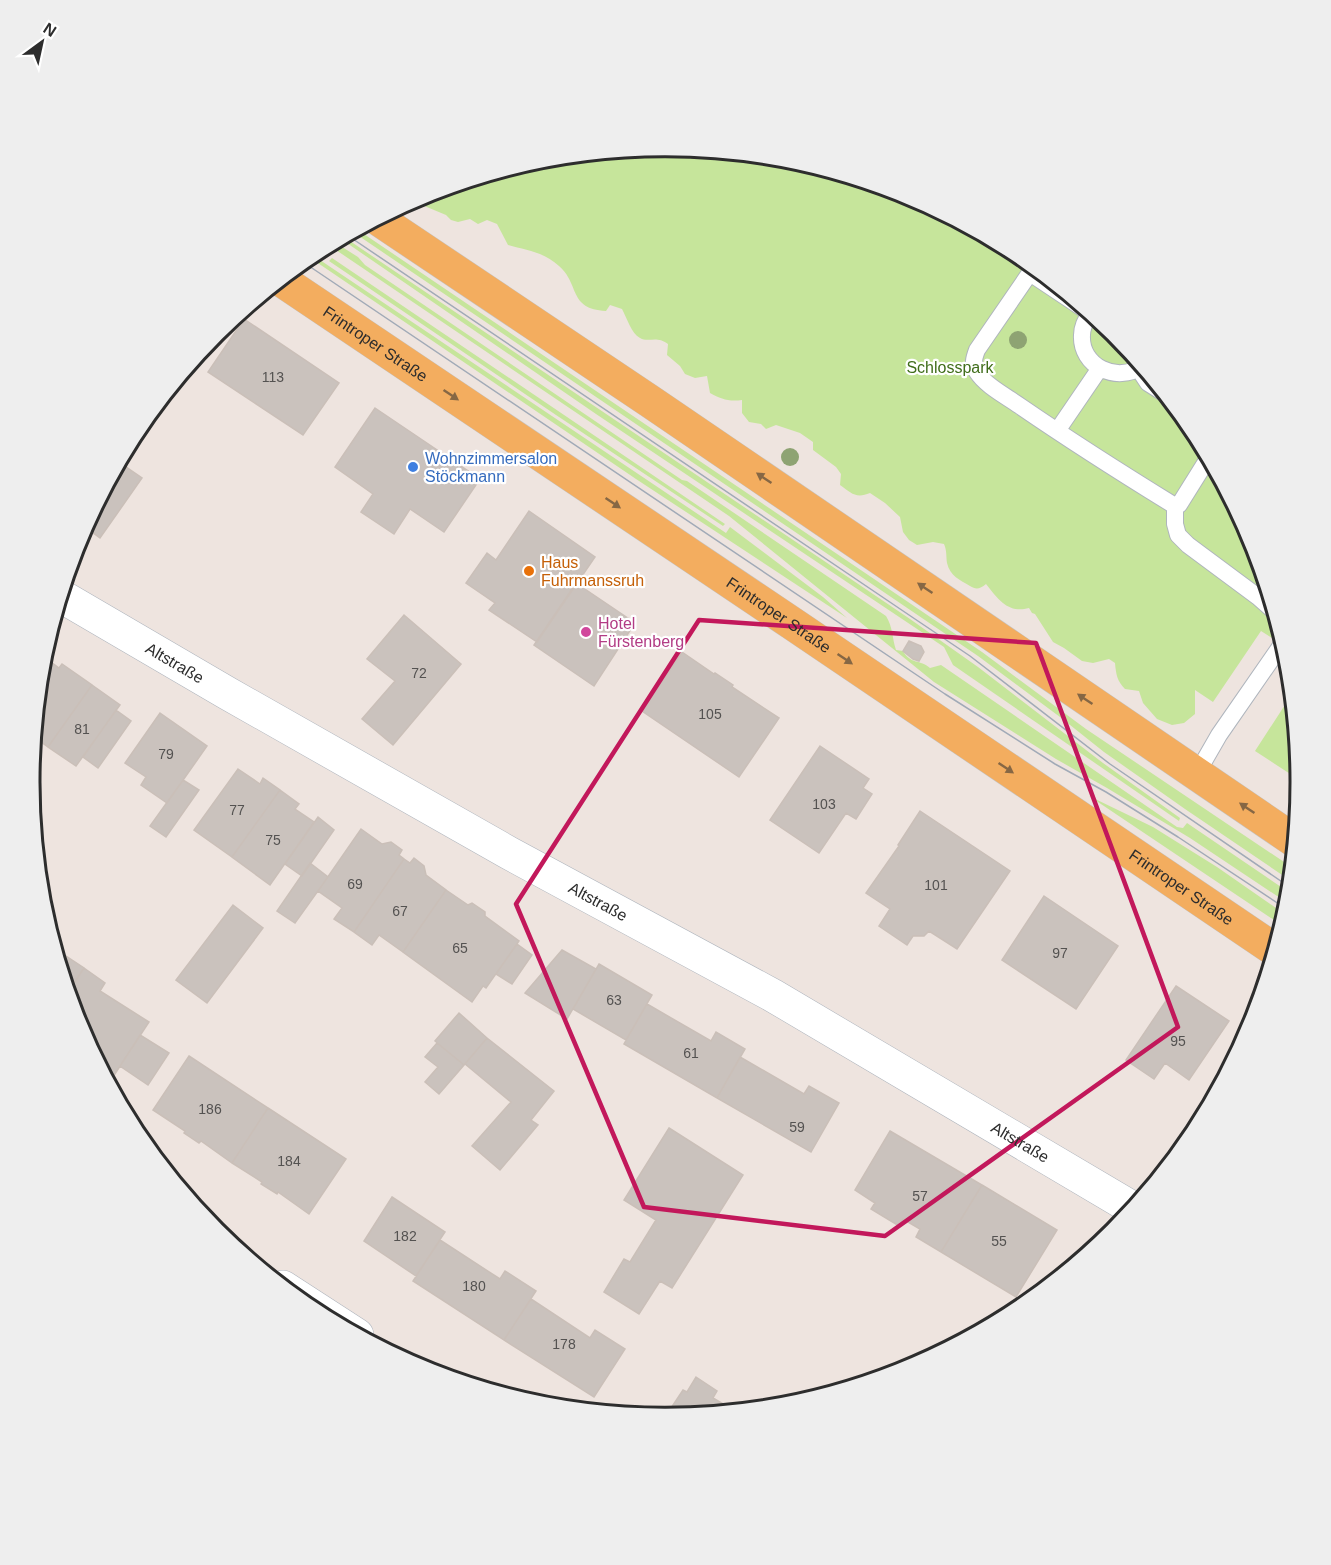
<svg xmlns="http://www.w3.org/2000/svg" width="1331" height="1565" viewBox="0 0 1331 1565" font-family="Arial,sans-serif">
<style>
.green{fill:#c6e59b}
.building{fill:#cac2bd;stroke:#cabfb8;stroke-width:1.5}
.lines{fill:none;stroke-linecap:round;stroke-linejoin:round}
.lane-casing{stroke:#afb5bd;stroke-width:18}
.street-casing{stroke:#afb5bd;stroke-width:34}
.primary-casing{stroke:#c4c4c4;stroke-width:34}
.lane{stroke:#fff;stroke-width:16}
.street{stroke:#fff;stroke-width:33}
.primary{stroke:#f3ad5f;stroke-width:33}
.tram{stroke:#a1aab7;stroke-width:1.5}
.tree{fill:#8ea373}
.oneway{fill:#866744}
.marked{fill:none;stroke:#c2185b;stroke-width:4.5;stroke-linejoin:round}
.shop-dot{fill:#3f7fe0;stroke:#fff;stroke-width:2}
.food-dot{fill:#e8710a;stroke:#fff;stroke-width:2}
.hotel-dot{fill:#d1479c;stroke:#fff;stroke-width:2}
.labels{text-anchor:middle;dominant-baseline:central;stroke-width:4.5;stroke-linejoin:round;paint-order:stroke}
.number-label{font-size:14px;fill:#545251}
.street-label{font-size:16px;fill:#2d2d2d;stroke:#fff}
.park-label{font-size:16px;fill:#3f6d1a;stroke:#fff}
.shop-label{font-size:16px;fill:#366cbe;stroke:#fff;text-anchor:start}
.food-label{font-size:16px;fill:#c56008;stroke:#fff;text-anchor:start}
.hotel-label{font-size:16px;fill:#b23c85;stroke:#fff;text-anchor:start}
.rim{fill:none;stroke:#2d2d2d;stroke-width:3}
</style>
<rect width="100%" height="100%" fill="#eee4df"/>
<path class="green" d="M666 147 790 159 909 196 1019 254 1115 333 1194 430 1253 540 1285 646 1261 631 1213 702 1195 690V714L1184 723 1172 725 1157 719 1143 703 1139 691 1125 689C1117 681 1116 674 1115 663L1109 659 1093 663 1082 661 1064 648 1053 642 1035 614 1032 613 1029 608C1008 614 998 599 986 584 980 589 976 590 970 586 960 580 950 576 947 563 946 556 947 551 944 544L933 542 917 545 909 540 903 532 900 517 885 503 870 493C856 499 851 493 840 485L841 474 836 467 813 450V442L800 433 776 425 766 429 761 424 749 422 742 413V400C729 402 721 399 710 393L707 376 695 378 685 374 680 366 667 355 668 344C656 335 649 343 640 338 631 333 627 318 622 309L610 305 606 311C568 309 580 284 559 266 544 252 526 250 508 245L497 224 487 220 478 224 470 219 458 222 451 220 446 215 422 205 416 199 423 195 542 159Z
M358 230 982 652 1086 729 1293 868 1291 881 1185 809 1104 752 1060 717 978 656 353 232Z
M344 237 910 619 978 667 1103 763 1180 818 1179 821 953 665 944 647 596 414 341 239Z
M339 245 358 257 365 265 682 480 687 481 886 616C893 627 892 638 896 650L903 651C911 665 920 659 930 668L941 665 1177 827 1183 828 1187 823 1290 893 1289 904 1190 838 1107 788 1056 759 934 682 729 516 336 250Z
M319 251 324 254 320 260 726 533 730 527 823 597 847 618 636 479 309 257Z
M332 258 725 524 723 526 556 415 329 261Z
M1292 694 1301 781 1255 751Z
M1089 796 1153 827 1217 867 1286 915 1283 926Z"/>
<path class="building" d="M244 319 339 383 303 435 208 372Z
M375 408 480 479 444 532 410 509 394 534 361 512 373 494 335 467Z
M119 462 142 478 100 538 85 527Z
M529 511 595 557 537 642 489 610 495 603 466 583 487 553 496 560Z
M576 583 635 623 594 686 534 645Z
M404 615 461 664 393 745 362 719 395 681 367 659Z
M909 641 921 646 924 652 919 661 913 659 903 651Z
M682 652 714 674 715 673 733 685 732 687 779 718 739 777 642 711Z
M43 656 59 668 62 664 92 685 48 747 34 737Z
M92 685 120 705 76 766 48 747Z
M116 710 131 721 98 768 83 757Z
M160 713 207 746 167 803 141 785 146 777 125 763Z
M820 746 869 779 863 788 872 794 856 819 846 813 819 853 770 820Z
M238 769 260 784 263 778 280 790 232 857 194 830Z
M183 780 199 790 166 837 150 826Z
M280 790 299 804 295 809 314 822 270 885 232 857Z
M920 811 1010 871 957 949 929 931 924 936H913L907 945 879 926 890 909 866 893 899 846 898 845Z
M318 817 334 830 302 876 285 864Z
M361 829 382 844 391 842 402 850 399 855 404 859 354 932 334 919 342 908 318 891Z
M414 858 424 866 426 875 446 890 403 952 379 935 372 945 354 932 404 859 410 863Z
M310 863 328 877 295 923 277 911Z
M446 890 468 905 472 903 485 912V916L519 941 486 988 483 986 472 1002 403 952Z
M1044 896 1118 946 1076 1009 1002 960Z
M233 905 263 928 207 1003 176 980Z
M517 944 532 955 512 984 496 974Z
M562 950 596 969 567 1019 525 993Z
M63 954 84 968 68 992 59 960Z
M599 964 652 995 626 1040 573 1009Z
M84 968 105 983 100 991 149 1022 109 1083 78 1025 68 992Z
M1176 986 1229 1021 1189 1080 1165 1063 1154 1079 1126 1060Z
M647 1004 711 1041 716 1032 745 1049 717 1098 624 1044Z
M459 1013 487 1038 464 1065 435 1041Z
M140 1035 169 1053 148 1085 120 1066Z
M487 1038 554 1091 531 1120 538 1125 500 1170 472 1146 511 1102 465 1064Z
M437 1043 464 1065 439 1094 425 1082 438 1067 425 1057Z
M189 1056 268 1108 232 1163 201 1141 199 1143 184 1133 185 1131 153 1110Z
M740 1057 804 1094 809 1086 839 1103 811 1152 717 1098Z
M268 1108 346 1159 309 1214 278 1192 277 1194 261 1184 262 1182 232 1163Z
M669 1128 743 1175 672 1288 660 1281 639 1314 604 1292 624 1259 630 1262 656 1220 624 1200Z
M890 1131 982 1185 941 1252 916 1237 920 1229 903 1219 899 1226 871 1209 875 1203 855 1190Z
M982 1185 1057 1230 1016 1297 941 1252Z
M392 1197 445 1232 416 1276 364 1241Z
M440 1240 500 1279 505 1271 536 1291 504 1340 413 1281Z
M531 1299 590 1338 595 1330 625 1349 594 1397 504 1340Z
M696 1377 717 1391 713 1398 735 1411 671 1417 673 1414 669 1411 683 1390 687 1392Z"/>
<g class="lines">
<g class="lane-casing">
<path id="lane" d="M1034 267 977 350C974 358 972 364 977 372 986 386 1006 396 1020 406 1071 441 1123 474 1175 506L1179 505 1209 457
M1030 273 1090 313
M1090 313C1086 320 1082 326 1082 335 1080 366 1117 384 1142 366
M1138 368 1148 383 1164 393
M1057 431 1100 368
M1175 506V524L1178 535 1188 545 1258 597 1275 612
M1196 775 1219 735 1280 647 1283 639"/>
</g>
<g class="street-casing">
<g id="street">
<path id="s1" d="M61 596 227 693 509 853 772 995 1134 1209"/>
<path d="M283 1287 357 1335"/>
</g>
</g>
<g class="primary-casing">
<g id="primary">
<path d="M378 219 651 402 1295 841"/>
<path id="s2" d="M281 280 793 624 1275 950"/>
</g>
</g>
<use href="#lane" class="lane"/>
<use href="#street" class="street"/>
<use href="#primary" class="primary"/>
<path class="tram" d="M347 235 912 617 970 656 1110 764 1291 888
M303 262 945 694 1055 764 1106 792 1178 837 1288 910"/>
</g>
<g class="tree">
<circle cx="1018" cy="340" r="9"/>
<circle cx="790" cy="457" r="9"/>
</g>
<defs><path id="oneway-solid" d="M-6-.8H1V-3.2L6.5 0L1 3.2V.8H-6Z" transform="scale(1.5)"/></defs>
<g class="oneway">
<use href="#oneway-solid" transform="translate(451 395) rotate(34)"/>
<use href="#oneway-solid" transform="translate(764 478) rotate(-146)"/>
<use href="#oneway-solid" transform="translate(613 503) rotate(34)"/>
<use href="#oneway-solid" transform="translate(925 588) rotate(-146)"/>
<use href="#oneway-solid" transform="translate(845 659) rotate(34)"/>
<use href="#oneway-solid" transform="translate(1085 699) rotate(-146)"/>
<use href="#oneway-solid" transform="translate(1006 768) rotate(34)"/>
<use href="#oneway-solid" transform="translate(1247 808) rotate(-146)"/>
</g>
<path class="marked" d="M699 620 1036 643 1178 1027 885 1236 644 1207 516 904Z"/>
<circle class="shop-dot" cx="413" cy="467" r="6"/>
<circle class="food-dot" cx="529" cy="571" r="6"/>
<circle class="hotel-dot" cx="586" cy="632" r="6"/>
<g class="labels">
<g class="number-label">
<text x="273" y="377">113</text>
<text x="419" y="673">72</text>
<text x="710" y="714">105</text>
<text x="82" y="729">81</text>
<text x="166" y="754">79</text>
<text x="824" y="804">103</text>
<text x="237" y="810">77</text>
<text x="273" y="840">75</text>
<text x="355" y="884">69</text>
<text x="936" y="885">101</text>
<text x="400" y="911">67</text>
<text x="460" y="948">65</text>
<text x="1060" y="953">97</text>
<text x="614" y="1000">63</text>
<text x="1178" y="1041">95</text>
<text x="691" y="1053">61</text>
<text x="210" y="1109">186</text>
<text x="797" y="1127">59</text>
<text x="289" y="1161">184</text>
<text x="920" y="1196">57</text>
<text x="405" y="1236">182</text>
<text x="999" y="1241">55</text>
<text x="474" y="1286">180</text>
<text x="564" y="1344">178</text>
</g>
<g class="street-label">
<text stroke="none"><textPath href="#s2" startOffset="114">Frintroper Straße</textPath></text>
<text stroke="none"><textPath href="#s2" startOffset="600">Frintroper Straße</textPath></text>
<text stroke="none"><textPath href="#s1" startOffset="132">Altstraße</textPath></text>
<text stroke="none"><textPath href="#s2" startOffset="1086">Frintroper Straße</textPath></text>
<text stroke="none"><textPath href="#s1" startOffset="618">Altstraße</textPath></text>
<text stroke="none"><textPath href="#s1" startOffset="1104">Altstraße</textPath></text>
</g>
<g class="park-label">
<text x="950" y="367">Schlosspark</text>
</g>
<g class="shop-label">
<text x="425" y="458">Wohnzimmersalon<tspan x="425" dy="18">Stöckmann</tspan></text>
</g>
<g class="food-label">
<text x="541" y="562">Haus<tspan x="541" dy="18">Fuhrmanssruh</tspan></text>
</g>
<g class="hotel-label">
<text x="598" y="623">Hotel<tspan x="598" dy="18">Fürstenberg</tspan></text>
</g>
</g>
<path d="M0 0H1331V1565H0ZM40 782a625 625 0 1 1 1250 0a625 625 0 1 1-1250 0Z" fill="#eee" fill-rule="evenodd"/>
<path class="rim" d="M40 782a625 625 0 1 1 1250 0a625 625 0 1 1-1250 0Z"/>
<g transform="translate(42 42) rotate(33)" stroke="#ffffff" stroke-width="4.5" paint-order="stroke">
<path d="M0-4.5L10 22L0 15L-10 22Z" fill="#2d2d2d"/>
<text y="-9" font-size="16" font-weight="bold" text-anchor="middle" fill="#2d2d2d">N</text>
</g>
</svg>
